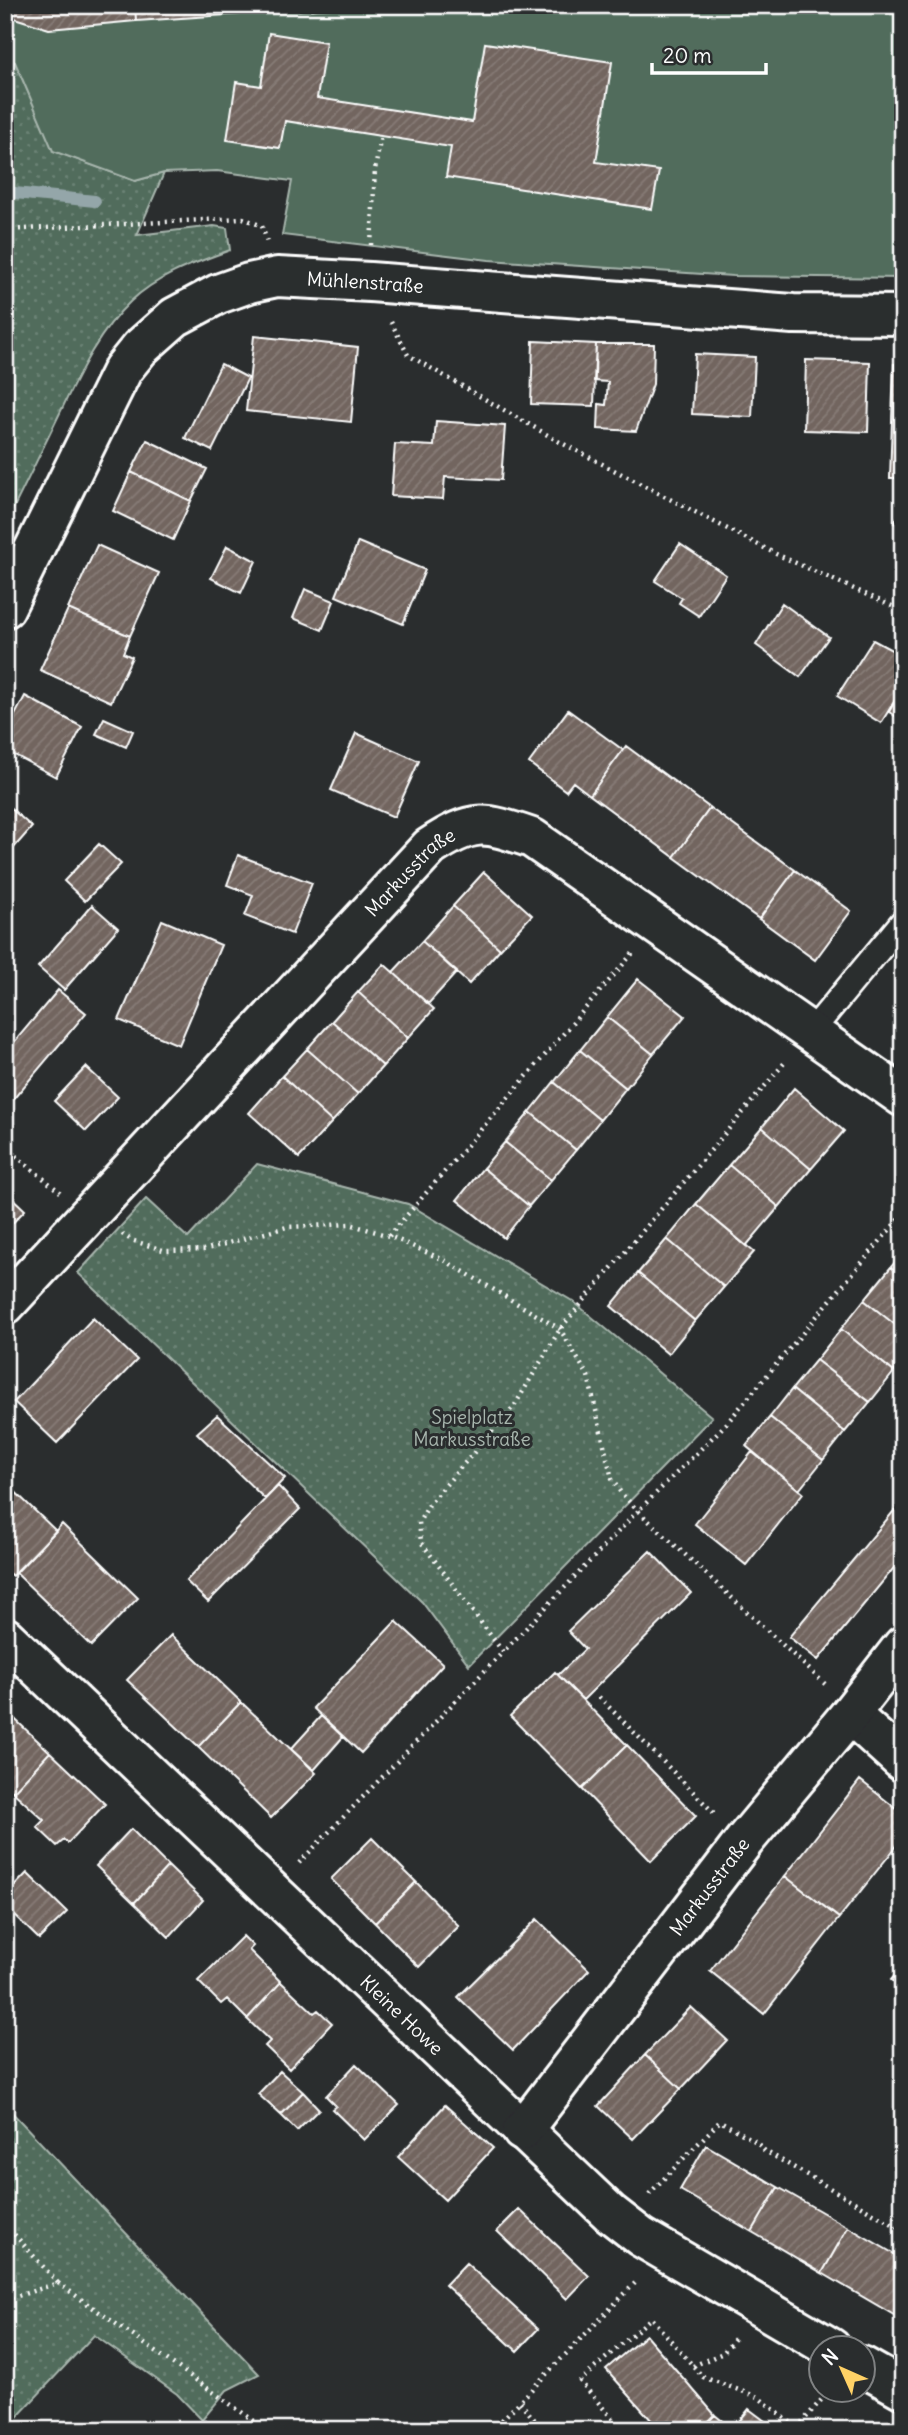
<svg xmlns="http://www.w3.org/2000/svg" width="908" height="2435" viewBox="0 0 908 2435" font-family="Delius,sans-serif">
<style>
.park{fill:url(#park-dots);stroke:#a8b6ae;stroke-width:2}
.pitch{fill:#516c5c;stroke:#a8b6ae;stroke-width:2}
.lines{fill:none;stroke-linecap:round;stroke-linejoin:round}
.stream{stroke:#94a6a9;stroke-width:12}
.building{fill:url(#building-hatch);stroke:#fff;stroke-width:2}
.service-casing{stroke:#fff;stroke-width:28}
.minor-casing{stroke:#fff;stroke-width:44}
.path{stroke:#fff;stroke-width:4.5;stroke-dasharray:2 5;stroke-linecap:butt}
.service{stroke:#2a2d2e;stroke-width:23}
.minor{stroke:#2a2d2e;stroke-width:38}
.labels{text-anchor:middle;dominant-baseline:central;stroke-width:6;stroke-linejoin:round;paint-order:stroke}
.street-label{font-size:19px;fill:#fff;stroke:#2a2d2e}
.park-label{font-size:19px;fill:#a8b6ae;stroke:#2a2d2e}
</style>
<defs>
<pattern id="park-dots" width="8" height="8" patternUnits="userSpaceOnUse" patternTransform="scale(1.75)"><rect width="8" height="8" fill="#516c5c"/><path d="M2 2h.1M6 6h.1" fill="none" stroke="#6b8274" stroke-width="1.8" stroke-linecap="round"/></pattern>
<pattern id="building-hatch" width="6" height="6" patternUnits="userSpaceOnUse" patternTransform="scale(1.75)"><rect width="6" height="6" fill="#72655f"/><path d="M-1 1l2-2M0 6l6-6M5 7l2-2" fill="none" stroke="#877c77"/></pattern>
</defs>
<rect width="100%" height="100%" fill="#2a2d2e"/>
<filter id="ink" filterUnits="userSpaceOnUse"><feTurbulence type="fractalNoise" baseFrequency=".0143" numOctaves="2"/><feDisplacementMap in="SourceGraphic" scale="14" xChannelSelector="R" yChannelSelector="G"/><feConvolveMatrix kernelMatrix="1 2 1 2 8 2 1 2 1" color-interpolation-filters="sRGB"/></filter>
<g filter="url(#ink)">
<path class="park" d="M5 57 15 62 54 151 135 181 164 173 137 235 214 226 227 228 230 250C195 263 158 275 131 301 97 333 77 378 57 419 40 454 23 490 5 525Z
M257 1164 408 1204 574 1302 712 1417 469 1665 422 1602 78 1273 146 1199 188 1238Z
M5 2105 259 2374 227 2390 202 2420 177 2394 94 2335 5 2430Z"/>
<path class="pitch" d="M5 5H903V278L733 276 489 260 282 235 292 181 217 171 164 173 135 181 53 151 15 62 5 57Z"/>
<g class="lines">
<path class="stream" d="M5 192 95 201"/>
</g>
<path class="building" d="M5 5H378L136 21 49 29 5 15Z
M135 5H378L136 21Z
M269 33 326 42 317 98 472 122 485 43 612 62 596 162 659 171 652 209 446 177 451 147 285 121 280 148 227 140 236 82 261 86Z
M254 336 358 347 351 422 246 411Z
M533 341 596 344 594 406 531 404Z
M596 344H654L653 384 636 431 598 429 599 404 606 405 608 382 594 381Z
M695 354 755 357 752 417 692 414Z
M806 360 870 362 868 432 804 430Z
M221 364 248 378 212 451 185 438Z
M894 364H903V478H890Z
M436 421 505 426 501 480 445 477 443 499 391 496 395 444 434 446Z
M147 440 207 469 191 501 131 472Z
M131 472 191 501 173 540 113 511Z
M903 507V527L894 523Z
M358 542 425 570 403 624 336 596Z
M680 544 726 575 699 616 679 603 682 598 655 581Z
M97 545 159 573 130 636 68 609Z
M227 546 256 561 241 593 211 578Z
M305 589 334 601 322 630 293 618Z
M782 603 829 637 800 677 756 645Z
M68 609 130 636 123 653 132 657 111 702 40 670Z
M873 640 903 656V687L881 723 837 696Z
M903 687V721L889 712Z
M25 696 82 727 56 777 5 750V734Z
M568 710 623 750 590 795 573 782 566 791 529 763Z
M104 718 133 731 126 747 96 734Z
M356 733 419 761 394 817 331 790Z
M626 746 710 808 674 857 590 795Z
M5 803 32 827 5 858Z
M710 808 795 870 759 919 674 857Z
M99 844 121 864 85 901 64 881Z
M238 855 312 883 292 934 245 916 253 895 227 885Z
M795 870 851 911 815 960 759 919Z
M484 872 532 915 500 949 453 906Z
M92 905 118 928 64 990 38 967Z
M453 906 500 949 469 984 422 941Z
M162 920 221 945 179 1045 119 1020Z
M422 941 457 972 428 1004 393 972Z
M384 964 434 1009 408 1038 358 992Z
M638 979 685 1016 653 1054 607 1017Z
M58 990 86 1013 5 1109V1053Z
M358 992 408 1038 383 1066 332 1021Z
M607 1017 653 1054 626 1088 580 1050Z
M332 1021 383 1066 358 1094 307 1049Z
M307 1049 358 1094 332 1122 282 1076Z
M580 1050 626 1088 600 1120 554 1082Z
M86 1067 118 1097 86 1131 54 1101Z
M282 1076 332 1122 299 1158 249 1113Z
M554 1082 600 1120 576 1150 530 1112Z
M794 1088 844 1131 811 1169 762 1127Z
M530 1112 576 1150 551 1180 505 1142Z
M762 1127 811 1169 779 1207 729 1165Z
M505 1142 551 1180 529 1206 483 1168Z
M729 1165 779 1207 746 1246 696 1204Z
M483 1168 529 1206 504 1238 457 1200Z
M5 1191 25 1210 5 1231Z
M696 1204 754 1252 724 1287 667 1239Z
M667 1239 724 1287 695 1321 638 1273Z
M903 1252V1277L891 1267Z
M891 1267 903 1277V1331L864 1300Z
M638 1273 695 1321 668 1354 611 1306Z
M864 1300 903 1331V1361L894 1372 841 1329Z
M93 1318 137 1360 57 1443 14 1402Z
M841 1329 894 1372 870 1402 816 1360Z
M816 1360 870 1402 845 1432 792 1389Z
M792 1389 845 1432 823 1460 770 1417Z
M217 1415 285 1478 265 1499 197 1433Z
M770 1417 823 1460 799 1490 746 1446Z
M752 1452 803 1493 746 1565 695 1524Z
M5 1482 56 1531 12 1576 5 1570Z
M278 1486 300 1509 208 1602 186 1581Z
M903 1500V1557L818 1660 789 1637Z
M62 1524 138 1598 91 1646 16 1573Z
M650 1551 691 1593 583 1700 558 1675 585 1649 568 1631Z
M396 1621 443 1664 361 1753 313 1708Z
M171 1635 241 1702 198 1747 127 1680Z
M555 1672 627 1745 582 1789 510 1716Z
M241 1702 316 1773 271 1818 198 1747Z
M5 1710 50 1752 13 1792 5 1784Z
M321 1716 343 1737 314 1770 291 1749Z
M627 1745 696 1816 651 1861 582 1789Z
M50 1752 105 1804 68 1843 64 1840 57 1846 37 1827 44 1820 13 1792Z
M860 1780 903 1814V1838L839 1918 785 1876Z
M131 1829 168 1866 134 1903 96 1866Z
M372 1838 416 1882 375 1923 331 1879Z
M168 1866 203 1900 169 1937 134 1903Z
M27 1873 67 1912 39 1939 5 1906V1896Z
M785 1876 839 1918 764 2014 710 1971Z
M416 1882 459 1926 419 1967 375 1923Z
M537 1919 589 1970 513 2050 458 1997Z
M243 1936 253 1946 249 1950 281 1982 247 2019 227 1999 221 2004 198 1981Z
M903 1966V1991L891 1980Z
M281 1982 314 2013 318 2010 332 2023 289 2069 265 2046 270 2041 247 2019Z
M691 2007 727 2040 681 2089 645 2055Z
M645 2055 681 2089 633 2139 598 2106Z
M356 2064 399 2105 364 2140 332 2109 336 2106 326 2096Z
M280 2071 303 2092 281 2115 258 2094Z
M303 2092 319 2109 297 2131 281 2115Z
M445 2105 493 2148 445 2200 398 2157Z
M706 2145 778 2187 752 2232 680 2190Z
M778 2187 848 2227 822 2273 752 2232Z
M519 2209 589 2276 567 2299 497 2231Z
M848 2227 903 2259V2312L899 2318 822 2273Z
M466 2263 538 2329 517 2351 445 2285Z
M646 2335 715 2415 700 2430H660L606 2369Z
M749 2409 777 2430H732Z
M715 2415 732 2429V2430H700Z
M205 2421 214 2430H197Z"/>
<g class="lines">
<g class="service-casing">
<path id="service" d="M811 1032 903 921"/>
</g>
<g class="minor-casing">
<g id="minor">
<path id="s1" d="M5 608 123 369 140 348 175 317 218 294 249 283 277 277 370 282 793 314 903 315"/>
<path id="s2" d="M5 1305 430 847C474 818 484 822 532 838L903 1097"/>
<path id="s3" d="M5 1637 610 2213 641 2237 831 2348"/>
<path d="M850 1714 903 1762"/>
<path id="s4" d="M522 2131 745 1840 850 1714 903 1646"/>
<path d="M862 2366 903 2389"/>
</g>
</g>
<path class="path" d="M5 230 243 218 262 226 267 242
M371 245 375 170 381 135
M391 322 408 355 558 441 776 554 903 611
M5 1147 60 1192
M122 1234 131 1240 166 1251 203 1250 287 1227 350 1224 389 1236 444 1260 560 1329 588 1376 612 1479 621 1493 638 1511 503 1652
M389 1236 633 953
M825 1684 638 1511 726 1424 903 1214
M599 1697 717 1816
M299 1863 503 1652 421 1542 419 1522 430 1503 515 1405 560 1329 786 1061
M649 2194 720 2121 755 2141 765 2151 903 2230
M5 2224 58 2283 5 2300
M58 2283 267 2430
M693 2366 723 2353 737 2336
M520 2402 543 2430
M797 2428 830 2390
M492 2430 638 2280
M622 2430 580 2381 651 2318 703 2377 758 2397 800 2430"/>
<use href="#service" class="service"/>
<use href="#minor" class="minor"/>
</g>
</g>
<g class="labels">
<g class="street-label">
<text stroke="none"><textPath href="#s1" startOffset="539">Mühlenstraße</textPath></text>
<text stroke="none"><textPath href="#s2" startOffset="593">Markusstraße</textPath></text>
<text stroke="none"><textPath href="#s4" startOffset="308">Markusstraße</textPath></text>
<text stroke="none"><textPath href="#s3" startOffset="548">Kleine Howe</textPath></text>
</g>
<g class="park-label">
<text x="472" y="1417">Spielplatz<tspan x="472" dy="22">Markusstraße</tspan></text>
</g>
</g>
<rect width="908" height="2435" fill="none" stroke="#2a2d2e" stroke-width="28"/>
<rect x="14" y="14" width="880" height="2407" fill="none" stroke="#fff" stroke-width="2.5" filter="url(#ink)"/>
<g transform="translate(842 2369) rotate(315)"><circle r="33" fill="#2a2d2e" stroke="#7f8182" stroke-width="2"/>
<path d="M0-5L12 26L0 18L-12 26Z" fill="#ffd166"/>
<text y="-10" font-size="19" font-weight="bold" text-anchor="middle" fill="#ffffff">N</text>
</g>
<path d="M652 63v10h114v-10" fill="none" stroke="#ffffff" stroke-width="3.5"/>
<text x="663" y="63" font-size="21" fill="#ffffff" stroke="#2a2d2e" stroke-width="5" paint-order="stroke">20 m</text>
</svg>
